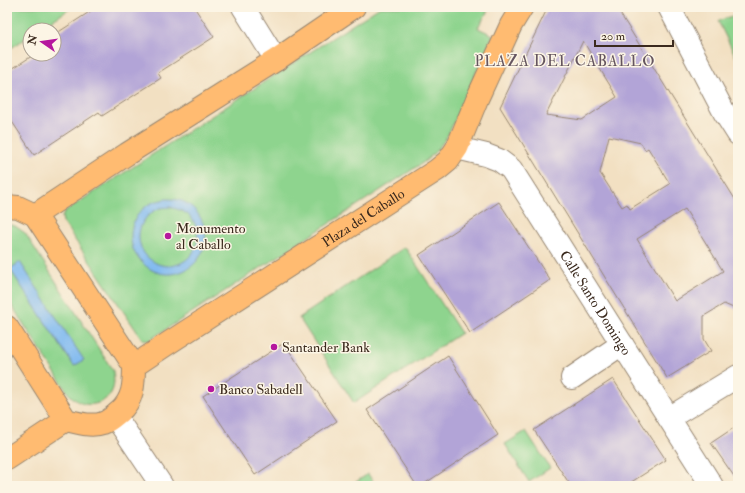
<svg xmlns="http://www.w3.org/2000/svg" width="745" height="493" viewBox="0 0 745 493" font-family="'IM FELL Double Pica',serif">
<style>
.green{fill:#8ed48e;stroke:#647f56;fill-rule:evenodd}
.water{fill:#7fb9f0;stroke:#5d7287;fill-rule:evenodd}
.building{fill:#b2a4d7;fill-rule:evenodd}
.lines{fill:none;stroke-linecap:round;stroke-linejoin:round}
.minor-casing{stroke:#968570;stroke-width:24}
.major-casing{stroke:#968570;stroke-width:24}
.minor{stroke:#fff;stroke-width:22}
.major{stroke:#ffbb71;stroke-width:22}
.poi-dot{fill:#b5179e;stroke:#fcf5e5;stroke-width:1.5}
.labels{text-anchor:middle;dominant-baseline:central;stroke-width:3;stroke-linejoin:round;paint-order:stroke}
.street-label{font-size:14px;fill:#3b2a1e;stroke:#fcf5e5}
.poi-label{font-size:14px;fill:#3b2a1e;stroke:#fcf5e5;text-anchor:start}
.neighbourhood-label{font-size:15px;letter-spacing:1px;fill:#65555f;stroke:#fcf5e5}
</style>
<rect width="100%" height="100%" fill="#fcf5e5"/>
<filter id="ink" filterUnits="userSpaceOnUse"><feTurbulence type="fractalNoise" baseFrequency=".025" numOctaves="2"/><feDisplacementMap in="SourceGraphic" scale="8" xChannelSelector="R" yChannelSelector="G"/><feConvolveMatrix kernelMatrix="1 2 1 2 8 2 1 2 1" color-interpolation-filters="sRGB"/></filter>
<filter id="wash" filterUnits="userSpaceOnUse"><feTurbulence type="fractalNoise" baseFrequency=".012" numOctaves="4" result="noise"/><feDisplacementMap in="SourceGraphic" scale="16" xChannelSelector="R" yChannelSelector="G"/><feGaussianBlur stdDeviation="0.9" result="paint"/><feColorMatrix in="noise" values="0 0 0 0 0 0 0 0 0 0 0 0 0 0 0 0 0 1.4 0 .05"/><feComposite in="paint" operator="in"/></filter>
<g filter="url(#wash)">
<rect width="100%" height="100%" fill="#f2e0c2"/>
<path class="green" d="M7 7H71V8L38 30H30V35L7 51Z
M380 7H490L478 28 493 35 449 133C442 145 434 154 424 162L151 339 148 341 142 339 63 222 62 217 65 211Z
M738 14V61L718 21Z
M7 224 15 226 25 233 113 371C114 378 115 386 111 393 104 404 88 408 77 401 74 399 71 396 68 393L7 298ZM19 263 83 360 74 366 10 269Z
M405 247 461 333 354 403 299 318Z
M526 431 550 468 529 482 505 444Z
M368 474 376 486H350Z"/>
<path class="water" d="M166 199C170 199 174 199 178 200 184 201 190 205 194 209 216 232 205 270 172 274 159 275 148 270 140 260 126 246 129 220 144 208 151 202 157 201 166 199ZM170 207C176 209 182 210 187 214 191 216 194 222 196 226 197 232 199 238 197 244 192 261 174 270 158 264 149 260 142 253 140 244 136 230 144 215 158 209 161 207 166 208 170 207Z
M20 262 84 360 74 366 10 269Z"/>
<g id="blocks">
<path class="building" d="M97 7H194L214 37 158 73 161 78 102 116 99 112 34 155 7 114V72L35 54H54V35Z
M548 7H616L738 204V310L724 304 704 316V339L711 351 667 378 500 107ZM583 41 617 97 582 120 546 115ZM609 136 641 143 645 150 648 148 670 184 630 209 627 204 622 207 600 173ZM685 209 723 271 675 301 637 239Z
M499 202 550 280 470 333 419 255Z
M284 343 337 421 255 475 203 396Z
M448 356 498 435 421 486H417L367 410Z
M613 379 666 460 625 486H571L534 430Z
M738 425V482L711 443Z"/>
</g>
</g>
<g filter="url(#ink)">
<use href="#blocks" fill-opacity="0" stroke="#968570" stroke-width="1"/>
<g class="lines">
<g class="minor-casing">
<g id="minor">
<path d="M243 7 276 60"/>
<path d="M669 7 724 112 738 134"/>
<path id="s1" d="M457 148 486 155 499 160 511 169 712 486"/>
<path d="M572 378 622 344"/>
<path d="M115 416 162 486"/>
<path d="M669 418 738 376"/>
</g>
</g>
<g class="major-casing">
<g id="major">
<path d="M7 206 18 207 35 215 134 366C134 375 134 383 132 391 130 399 125 407 119 412 114 416 109 421 103 423 92 427 77 423 66 420L7 327"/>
<path d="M35 215 127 154 276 60 354 7"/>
<path id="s2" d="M134 366 167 344 437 170 448 161 457 148 477 99 511 25 522 7"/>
<path d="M7 459 66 420"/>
</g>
</g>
<use href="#minor" class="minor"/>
<use href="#major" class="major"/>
</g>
</g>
<g class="poi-dot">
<circle cx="168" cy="236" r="4"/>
<circle cx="274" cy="347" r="4"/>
<circle cx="211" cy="389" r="4"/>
</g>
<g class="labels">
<g class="street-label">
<text stroke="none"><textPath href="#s2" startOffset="273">Plaza del Caballo</textPath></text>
<text stroke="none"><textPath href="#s1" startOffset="217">Calle Santo Domingo</textPath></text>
</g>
<g class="poi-label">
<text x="176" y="228">Monumento<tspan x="176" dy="16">al Caballo</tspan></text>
<text x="282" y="347">Santander Bank</text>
<text x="219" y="389">Banco Sabadell</text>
</g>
<g class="neighbourhood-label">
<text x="565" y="61">PLAZA DEL CABALLO</text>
</g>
</g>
<rect width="745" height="493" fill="none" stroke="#fcf5e5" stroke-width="24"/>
<g transform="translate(42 42) rotate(283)"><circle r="19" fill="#fcf5e5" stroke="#afa495"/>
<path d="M0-3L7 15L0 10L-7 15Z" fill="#b5179e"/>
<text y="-6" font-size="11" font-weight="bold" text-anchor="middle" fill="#3b2a1e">N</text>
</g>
<path d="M595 40v6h78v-6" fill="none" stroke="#3b2a1e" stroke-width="2"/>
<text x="601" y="40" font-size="12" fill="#3b2a1e" stroke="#fcf5e5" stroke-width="3" paint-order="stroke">20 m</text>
</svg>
